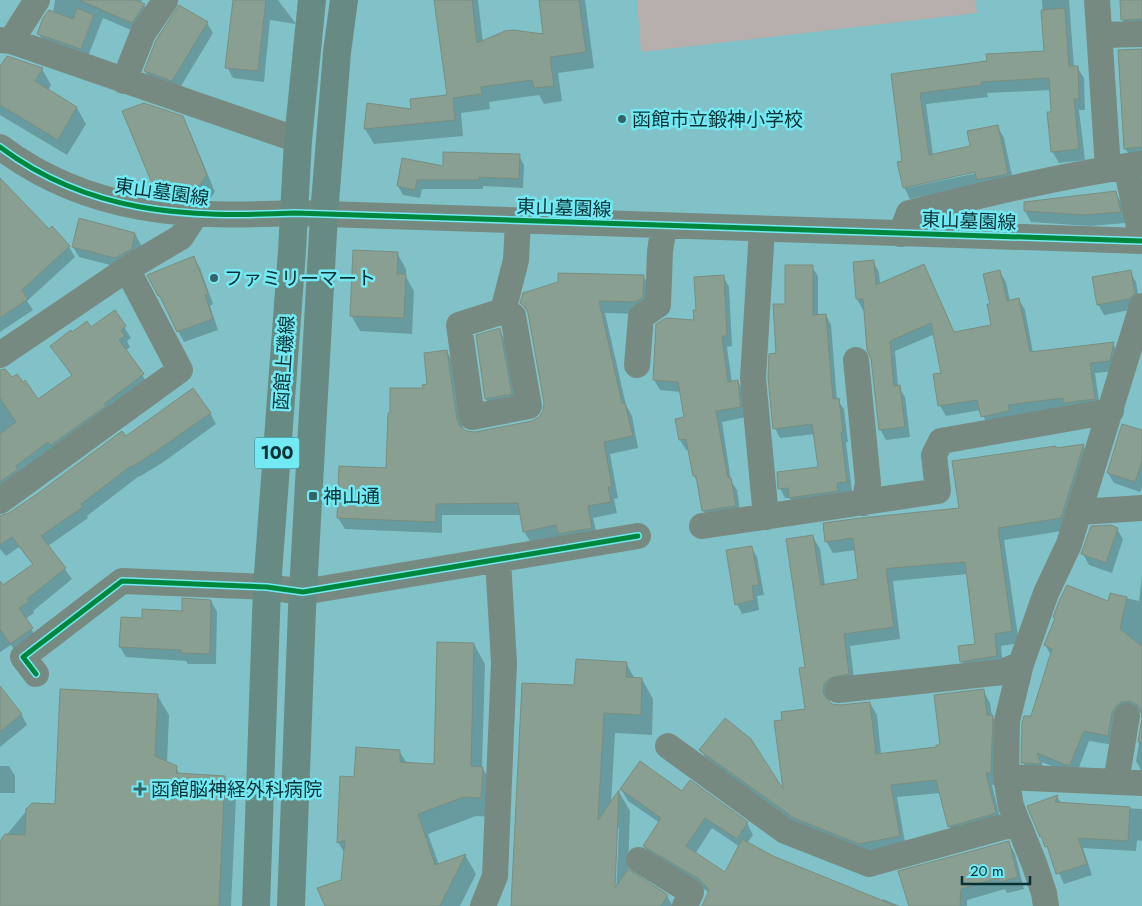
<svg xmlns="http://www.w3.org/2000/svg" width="1142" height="906" viewBox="0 0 1142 906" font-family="Jost,'Noto Sans JP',sans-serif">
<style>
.green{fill:#b7aeae}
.shadow{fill:#0003;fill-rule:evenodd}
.building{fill:#899f92;stroke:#788e80}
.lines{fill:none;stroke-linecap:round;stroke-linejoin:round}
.minor{stroke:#778a81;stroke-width:26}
.major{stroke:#678b82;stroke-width:28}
.cycleway-casing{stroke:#72e9f3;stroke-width:8}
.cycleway{stroke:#00873e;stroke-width:5}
.poi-dot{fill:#346468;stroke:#72e9f3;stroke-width:2}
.labels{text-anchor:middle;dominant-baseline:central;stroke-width:5;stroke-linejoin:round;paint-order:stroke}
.shield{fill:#72e9f3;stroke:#29696e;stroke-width:1}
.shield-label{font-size:18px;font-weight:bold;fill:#0a3235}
.poi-label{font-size:19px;fill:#0a3235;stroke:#72e9f3;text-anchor:start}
.street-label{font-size:19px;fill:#0a3235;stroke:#72e9f3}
</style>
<rect width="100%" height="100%" fill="#81c2c8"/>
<path class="green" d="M637 0H975L977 13 641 52Z"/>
<path class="shadow" d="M55 0H142L140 4 144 5 150 16 138 33 103 18 87 59 45 45 39 34 53 13Z
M234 0H278L296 24 270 20 264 82 233 78 227 67Z
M435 0H478L483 42 544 36 540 0H585L594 68 558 73 562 101 544 104 539 95 489 102 490 109 461 113 463 136 374 144 365 129 448 96Z
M1042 0H1069L1074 67H1077L1084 78 1085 110H1079L1085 160 1059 163 1052 151 1051 90 987 93 988 97 926 104 933 155 972 147 998 127 1004 138 1014 185 981 184 910 199 904 187V162L892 75 1045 52ZM981 170 982 172 906 188V186Z
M1121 0H1142V30L1129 31 1122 19Z
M207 23 213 33 178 91 152 82 145 71Z
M1142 50V159L1132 160 1125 148Z
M42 69 51 85 48 90 77 108 86 124 67 155 0 115V80Z
M182 117 191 134 215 192 208 201 161 197 152 181Z
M519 156 524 165 523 188 483 186V189H422L420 198 403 195 398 186 444 167Z
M0 180 49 230 69 247 75 257 27 301 33 310 0 332Z
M1115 193 1122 203 1126 223 1090 226 1031 222 1025 211V203Z
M135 234 141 245 137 259 122 268 79 257 73 247Z
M397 253 406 269V277L414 291 412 334 360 331 351 315Z
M194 258 200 268 213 304 210 306 218 330 184 342 159 296Z
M873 262 879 272 880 284 924 265 954 333 992 326 991 305 1000 272 1006 282 1010 301 1019 300 1025 310 1033 353 1113 344 1119 354 1115 371 1095 373 1100 409 988 427 981 410 946 416 940 406 942 374 935 334 895 351 898 386 905 397 910 437 886 440 880 429 865 310H863L857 299 854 263Z
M812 267 818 276V316L826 315 831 325 837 400 844 409 848 442H846L852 491 796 507 790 498H785L780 488 819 468 815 434 780 438 775 428 778 354 786 305Z
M1130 272 1136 282 1140 304 1135 309 1104 315 1098 304Z
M643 276 650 288 643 314 605 313 626 405 632 416 638 448 610 454 618 498 614 499 617 513 593 518 598 540 531 543 524 531 521 515H442V533L345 529 338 518 387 469 424 389 428 385 447 352 454 363 463 430 467 432 475 433 533 422 540 418 544 412 545 403 529 315 522 303Z
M723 276 729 287 732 346 727 347 732 383 738 382 744 392 746 417 722 422 731 481 737 490 741 516 709 521 703 510 699 485 694 476 689 450H686L680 440 686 418 681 392 660 390 654 380 695 321 697 311Z
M115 312 131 338 127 341 130 347 125 351 149 385 0 498V381L38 400 72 376 52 346 72 334 91 329Z
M499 329 505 340 517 405 492 409 486 399 477 336Z
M210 413 216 424 162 463 139 477V476L87 516 88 518 48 546 72 579 33 611 34 613 25 619 38 640 17 654 11 645 0 652V589L33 565 19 547 6 556 0 549V517L9 514 125 438Z
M1142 431V487L1140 492 1114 483 1108 473Z
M1083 445 1090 457 1068 530 1004 540 1019 643 1001 646 1003 668 968 673 961 661 977 645 968 574 893 581 900 639 850 646 855 686 830 697V703L832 705 840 706 870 703 877 715 881 754 937 748 941 746 983 690 990 703 992 716 999 729 997 785H992L1002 825 956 838 949 826 940 793 897 797 906 848 866 856 802 830 708 762 701 750 785 794 807 710 806 668 813 537 820 549 825 585 859 580 856 550 833 553 826 541 960 509 1056 449Z
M1117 529 1123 539 1112 573 1089 565 1083 554Z
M751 547 757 557 764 595 757 596 759 610 742 614 737 604Z
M1142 575V714L1137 711 1114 745 1089 741 1076 775 1041 762 1046 773 1028 772 1023 762 1032 717 1051 655 1045 645 1109 603 1111 595 1139 601Z
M211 601 217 612 216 664H188L186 661 126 657 120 647 143 619 183 612Z
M474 644 485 664 482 767 494 787 492 817 476 816 428 834 439 865 465 855 476 874 460 906H326L342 881 345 854 338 842 355 778 399 751 407 763 435 765Z
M626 663 635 679H642L653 699 652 735 615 733 611 804 619 792 630 811 628 871 667 896 673 906H512L575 687ZM619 828 616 894H614L616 830Z
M157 695 169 715 167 763 176 767 180 775 224 777 236 797 231 906H0V843L32 804 57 805Z
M0 701 21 714 27 725 0 747Z
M1142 725V772L1136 761Z
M0 766H9L15 776V793H0Z
M621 789 683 793 747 823 753 835 747 843 772 857 882 901 883 899 900 906H703L709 893 707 891 651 857 644 846 660 823 628 801ZM712 828 740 847 725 874 695 854Z
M1057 797 1062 804 1142 809V841L1137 840 1136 851 1083 848 1092 875 1064 884 1029 807Z
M1008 842 1015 854 1024 889 1007 893 1005 889 967 900V906H910Z"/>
<path class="building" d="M79 0H135L145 4 132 23Z
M233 0H266L258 71 225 68Z
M434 0H472L477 43 505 31 513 30 543 34 539 0H579L586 52 550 57 554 86 534 88 532 80 481 87 482 94 453 98 455 120 364 129 367 103 411 109 410 99 447 95Z
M1120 0H1142V19L1121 20Z
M179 5 208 22 172 81 144 71 156 40Z
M77 8 94 15 81 49 37 34 43 18 49 10 73 19Z
M1065 8 1069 66H1078L1079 99H1074L1079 149 1051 152 1047 112H1051L1049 78 981 82 982 85 920 93 929 155 970 146 967 131 998 125 1008 174 977 180 975 172 903 188 897 162 902 161 891 74 987 61 986 54 1044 51 1041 10Z
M1142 49V147L1124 149 1118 50Z
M7 56 43 68 35 81 77 107 58 140 0 105V66Z
M144 103 183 116 207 175 199 186 151 181 122 111Z
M443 152 520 154 519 179 479 177V180H417L415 190 397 186 402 158 443 166Z
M0 178 49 229 52 226 70 246 22 290 28 299 0 318Z
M1116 191 1121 212 1084 215 1024 211V202Z
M79 218 135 233 132 249 115 258 72 247Z
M353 250 398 252 397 274H406L404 318 350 316Z
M194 256 208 294 205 295 213 319 177 332 160 296H158L147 275Z
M874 260 876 285 924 264 954 332 991 325 987 304H990L983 274 1000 270 1007 301 1019 298 1030 352 1114 342 1110 361 1090 363 1095 399 1063 403V398L1008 405 1009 411 981 417 977 400 938 406 933 374 941 373 931 323 890 341 894 386 900 385 905 427 879 430 871 359 867 350 863 299H856L853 262Z
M785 265H813V315L826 314 833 399 839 398 843 432 841 433 847 482 837 483 838 491 789 498 788 488 778 489 777 472 818 467 812 424 773 429 768 378 769 354 776 353 773 304H785Z
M1131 270 1135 293 1129 299 1097 305 1092 277Z
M558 273 644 275 643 297 636 302 599 301 622 403H625L633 436 604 442 612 487H608L611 502 588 506 592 528 558 534 556 525 523 532 518 503 436 504V522L337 518 339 466 386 468 388 413H390V388H423L422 385 427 384 424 353 447 350 457 419 460 426 466 431 475 432 532 421 539 417 543 411 544 403 528 313 525 307 520 303 523 293 558 282Z
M724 275 727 336H722L728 382 738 380 741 407 716 411 728 478H731L736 506 702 511 696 476H693L686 439 679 440 675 419 684 417 678 382 653 380 656 324 666 318 694 320 693 310H696L694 277Z
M115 310 126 326 121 330 125 336 119 340 144 374 104 404 106 406 51 445 48 442 16 466 18 469 0 482V434L16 422 0 398V370L5 369 12 377 17 374 23 382 25 380 38 399 72 375 50 346 71 330 72 332 87 321 91 327Z
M500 328 512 394 485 399 476 335Z
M193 388 211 413 155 452 132 467 131 466 81 504 83 507 41 536 66 568 27 599 29 602 19 608 33 628 10 644 0 629V581L3 585 33 564 12 537 0 545V516L9 513 37 494 122 431 126 436Z
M1122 424 1142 430V461L1135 482 1107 473Z
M1084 444 1061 518 998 528 1012 631 995 634 997 656 960 662 958 646 975 644 965 562 892 568 886 569 894 627 844 634 849 674 830 678 824 684 823 692 826 698 832 704 840 705 870 702 876 754 936 747V745H940L934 695 984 689 987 715H993L991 773H986L996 813 948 827 936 780 891 785 900 836 859 844 794 818 699 750 725 718 751 739 783 789 774 721 782 720 781 712 805 709 799 668 805 667 786 539 813 535 821 585 858 579 853 538 825 542 823 523 861 518 959 508 952 461 1056 446V448Z
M1111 525 1118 528 1106 563 1081 554 1091 526Z
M752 546 759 585 752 586 754 600 735 605 726 550Z
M1067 585 1108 601 1110 593 1127 597 1120 629 1142 646V743L1138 742 1142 718 1141 710 1137 705 1130 701 1122 702 1116 706 1112 713 1108 736 1084 731 1070 765H1066L1037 753 1041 764 1021 763 1022 723 1024 716H1031L1052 649 1044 645 1055 618 1053 617 1060 599Z
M182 598 211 600 210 654 181 653V650L119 647 121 617 142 618V609L182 611Z
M437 642 474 643 471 766 483 767 481 798 464 797 418 814 435 865 466 854 440 906H325L317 888 341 880 345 840 337 843 340 776 354 777 356 747 400 750V762L434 764Z
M576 659 627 662 626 677 642 678 641 715 604 713 598 820 619 790 615 888 628 869 668 895 661 906H511L522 683 574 685Z
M0 686 22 714 0 732Z
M60 689 158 694 155 756 177 766 176 773 225 776 219 906H0V841L5 834 25 835 26 809 32 803 55 804Z
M640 761 682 791 690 780 748 822 737 839 705 818 686 846 725 872 742 839 773 856 896 906H702L709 890 704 884 699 879 643 846 661 818 620 789Z
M1058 795 1055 802 1130 807 1128 841 1078 838 1087 864 1056 874 1047 846 1045 847 1041 836 1040 837 1027 806Z
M1009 841 1018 877 1000 882 998 878 961 889 960 906H909L898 871Z"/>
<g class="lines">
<path class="minor" d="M1097 0 1108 168
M1100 35 1142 34
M0 40 11 41 298 140
M11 41 37 0
M124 81 143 33 165 1
M0 147C89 214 187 218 295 213L1142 241
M1126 166 1142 240
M762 229 753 378 766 517
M901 234 909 213C986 194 1063 175 1142 164
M503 311 459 325 472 417 529 406 513 316 503 311 516 260 518 221
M0 355 127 269 181 237 196 214
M856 360 868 483 864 503
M637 365 641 317 658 305 660 251 664 226
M0 501 180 370 127 269
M1079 512 1142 508
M702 526 938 491 934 455 941 441 1111 411
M36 674 23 657 122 581 267 587 303 592 638 536
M838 690 1003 672 1021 664
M668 746 785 831 869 864 1017 823
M1006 777 1142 783
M1116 782 1127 716
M639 860 691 892 685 906
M483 906 495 876 504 663 498 560
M1046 906 1044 893 1034 863 1011 806 1006 777 1007 721 1021 664 1046 593 1069 544 1142 306"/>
<path class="major" d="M256 906 267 587 292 251 298 140 312 0
M291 906 302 609 324 215 337 52 344 0"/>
<g class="cycleway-casing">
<path id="cycleway" d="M0 147C89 214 187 218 295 213L1142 241
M36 674 23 657 122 581 267 587 303 592 638 536"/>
</g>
<use href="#cycleway" class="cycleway"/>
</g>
<g class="poi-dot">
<circle cx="622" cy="119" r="5"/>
<circle cx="214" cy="278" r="5"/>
<rect x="308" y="491" width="10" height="10" rx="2.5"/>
<path d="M137.5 781.5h5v5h5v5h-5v5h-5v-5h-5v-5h5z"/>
</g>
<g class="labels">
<rect class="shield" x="254.5" y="437.5" width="45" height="31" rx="4"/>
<g class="shield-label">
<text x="277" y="453">100</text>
</g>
<g class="poi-label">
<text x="632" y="119">函館市立鍛神小学校</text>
<text x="224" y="278">ファミリーマート</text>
<text x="323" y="496">神山通</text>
<text x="151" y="789">函館脳神経外科病院</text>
</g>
<g class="street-label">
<text transform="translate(162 192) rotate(8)">東山墓園線</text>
<text transform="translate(564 208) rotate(2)">東山墓園線</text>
<text transform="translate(969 221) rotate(2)">東山墓園線</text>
<text transform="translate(284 363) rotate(-86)">函館上磯線</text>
</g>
</g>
<path d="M962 876v8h68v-8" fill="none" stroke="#0a3235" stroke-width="2.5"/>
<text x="970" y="876" font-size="15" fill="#0a3235" stroke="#72e9f3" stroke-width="4" paint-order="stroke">20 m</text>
</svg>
